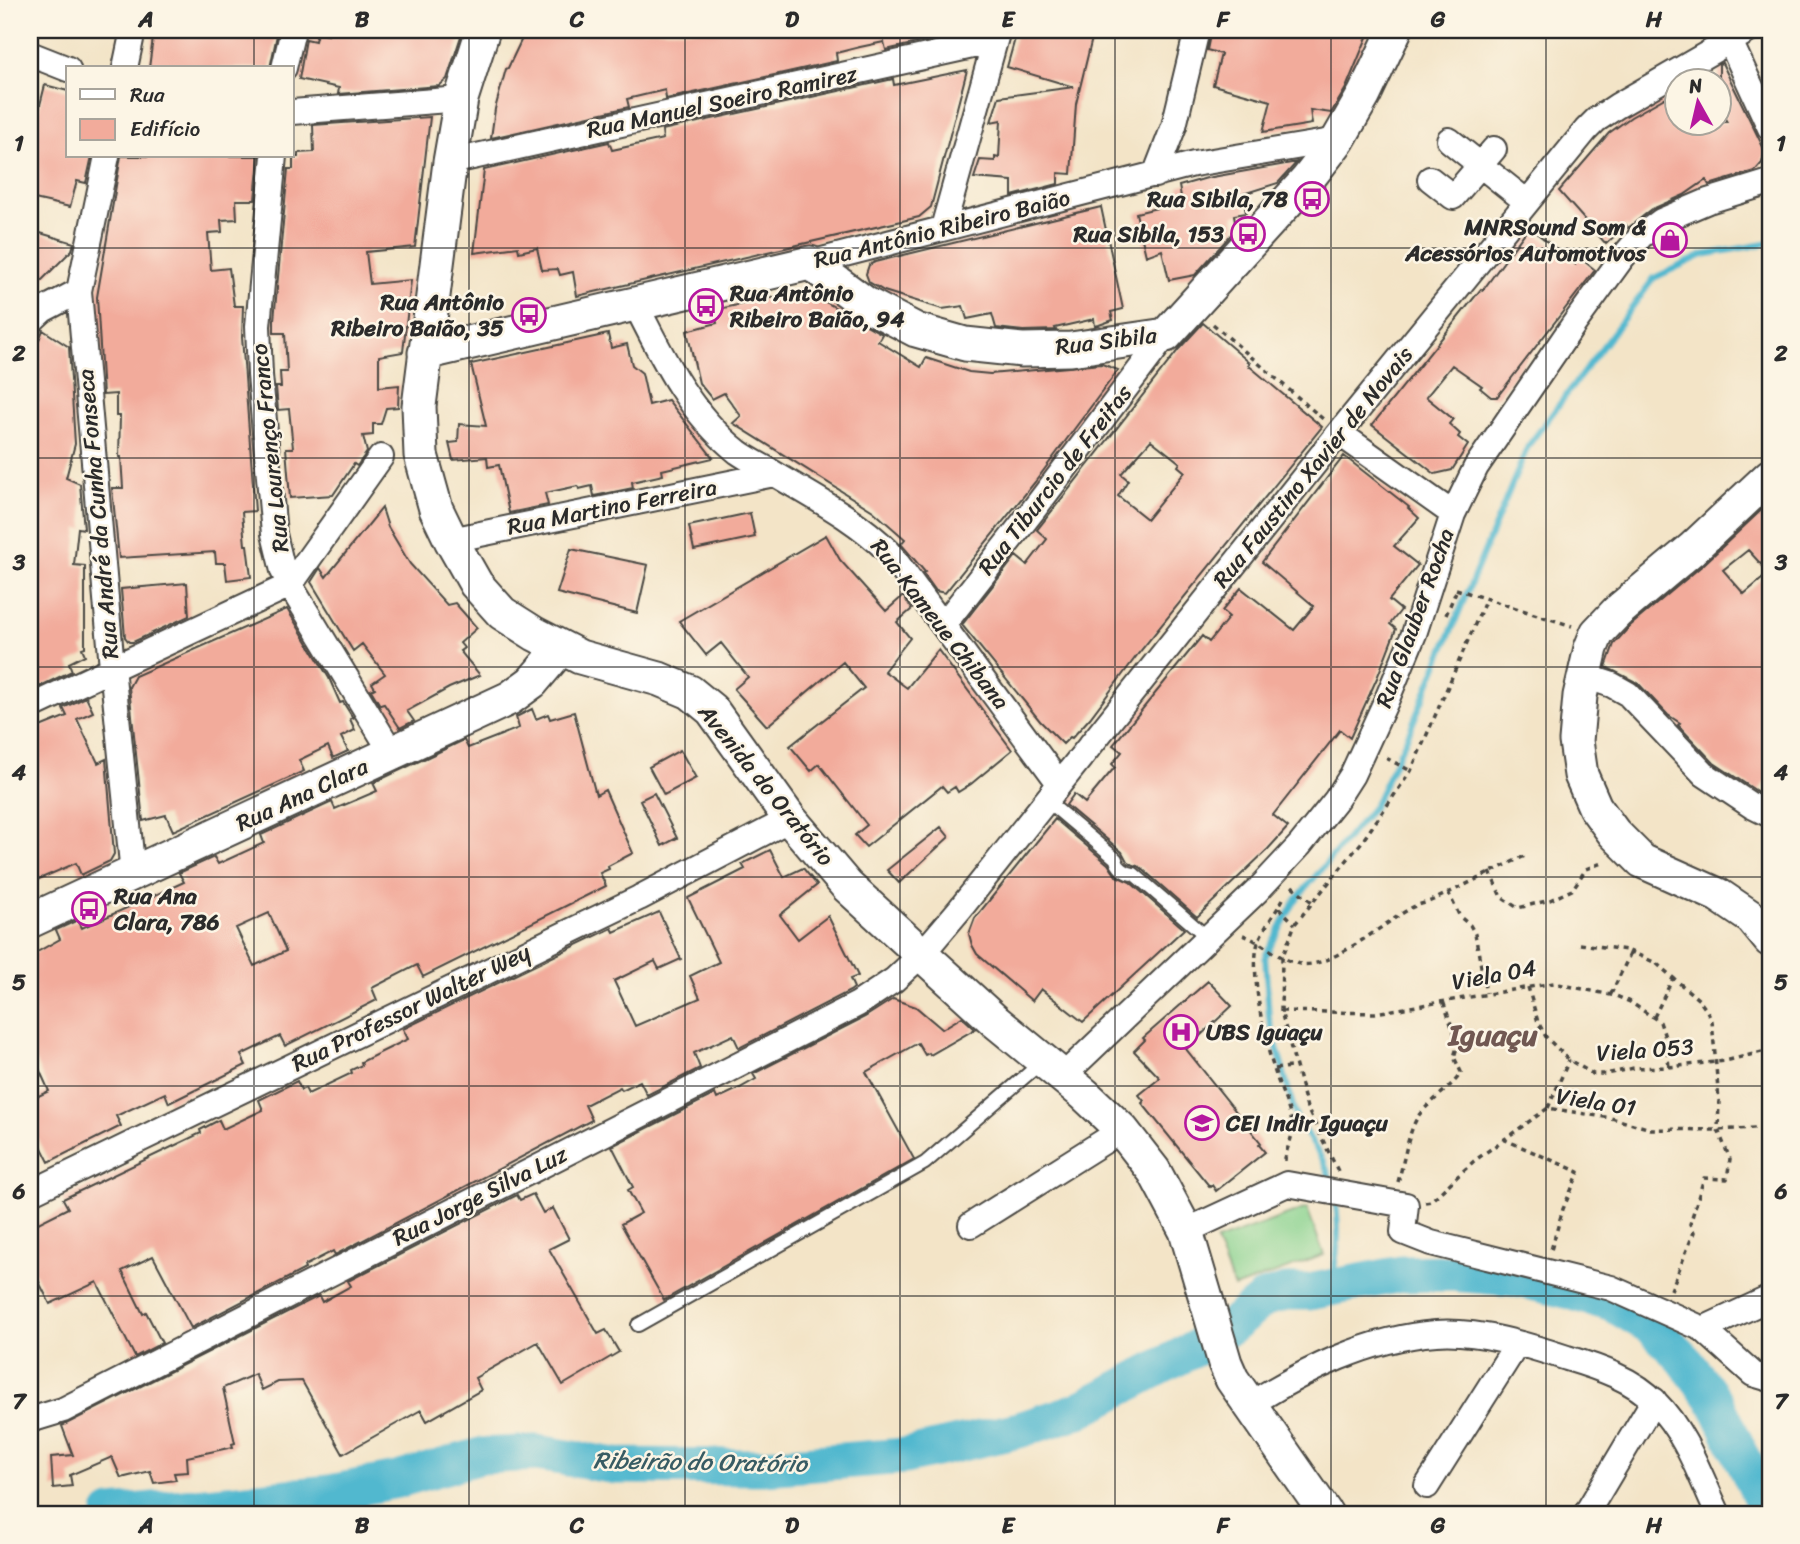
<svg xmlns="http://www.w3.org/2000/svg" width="1800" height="1544" viewBox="0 0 1800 1544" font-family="Sriracha,sans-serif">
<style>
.garden{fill:#87d18d;stroke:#597e5c;stroke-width:2}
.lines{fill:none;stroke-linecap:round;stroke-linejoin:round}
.stream{stroke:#51b8cf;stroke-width:6}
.river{stroke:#51b8cf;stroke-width:37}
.building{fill:#f2ab9b;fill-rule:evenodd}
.lane-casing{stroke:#494742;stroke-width:16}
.street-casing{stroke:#494742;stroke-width:28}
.secondary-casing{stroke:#494742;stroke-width:37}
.path{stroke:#494742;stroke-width:3.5;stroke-dasharray:5 5;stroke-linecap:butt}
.lane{stroke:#fff;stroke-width:12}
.street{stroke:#fff;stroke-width:24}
.secondary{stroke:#fff;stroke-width:33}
.grid{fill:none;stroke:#2b2b2b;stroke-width:2;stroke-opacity:0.55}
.labels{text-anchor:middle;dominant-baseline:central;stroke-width:5;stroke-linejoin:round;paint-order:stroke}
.street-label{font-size:23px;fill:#2b2b2b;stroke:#fcf5e5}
.poi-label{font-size:23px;font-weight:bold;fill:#2b2b2b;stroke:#fcf5e5;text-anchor:end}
.water-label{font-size:24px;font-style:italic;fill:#385c64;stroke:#fcf5e5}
.district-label{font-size:30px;font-weight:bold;fill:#715852;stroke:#fcf5e5}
.neatline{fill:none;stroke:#2b2b2b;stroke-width:2.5}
.grid-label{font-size:23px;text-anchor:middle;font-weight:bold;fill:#2b2b2b}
</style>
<rect width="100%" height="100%" fill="#fcf5e5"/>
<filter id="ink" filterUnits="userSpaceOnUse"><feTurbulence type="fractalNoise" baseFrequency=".0143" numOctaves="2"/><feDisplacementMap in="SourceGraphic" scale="14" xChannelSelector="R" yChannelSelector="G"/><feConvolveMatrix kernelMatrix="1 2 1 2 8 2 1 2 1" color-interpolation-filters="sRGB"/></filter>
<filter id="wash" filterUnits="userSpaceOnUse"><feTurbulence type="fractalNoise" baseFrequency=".00686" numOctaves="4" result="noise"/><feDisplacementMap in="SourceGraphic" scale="28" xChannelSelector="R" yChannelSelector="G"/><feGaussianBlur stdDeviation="1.57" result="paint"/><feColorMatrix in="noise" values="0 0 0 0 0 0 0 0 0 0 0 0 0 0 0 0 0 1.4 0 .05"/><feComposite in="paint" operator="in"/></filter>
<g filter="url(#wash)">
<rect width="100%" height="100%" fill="#f3e4c7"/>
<path class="garden" d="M1307 1208 1324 1255 1234 1288 1216 1241Z"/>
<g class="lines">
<path class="stream" d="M1333 1186 1324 1162 1296 1117 1269 1018 1265 956 1295 901 1374 806 1408 735 1528 446 1654 278 1703 255 1770 243
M1329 1288C1339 1254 1340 1232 1335 1197"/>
<path class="river" d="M111 1514 330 1493 397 1480 480 1456 537 1453 616 1466 764 1467 905 1456 1019 1430 1077 1411 1194 1349 1230 1327 1264 1299 1285 1292H1309L1402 1274 1451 1273 1511 1278 1562 1289 1613 1304 1652 1327 1684 1359 1716 1403 1769 1514"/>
</g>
<g id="blocks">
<path class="building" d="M154 30H278L270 68H149Z
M329 30H463L447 79 439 86 338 94 339 88 299 79 306 39 315 41 317 33 328 35Z
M526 30H956V34L886 50 884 42 860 47 836 53 837 61 666 99 665 90 627 99 629 107 491 138 495 109 506 69 508 68Z
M1027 30H1094L1076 104 1071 174 1058 173V184L1012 196V181L974 178 980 160 995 161V157L999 158 1001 120 991 122 999 97 1074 87 1007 67 1016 35 1026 38Z
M1211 30H1370L1346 88 1331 113 1310 110 1312 124 1263 132 1271 101 1213 85 1221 54 1207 50Z
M1722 63 1765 151 1762 163 1755 171 1709 185 1706 180 1684 195 1652 209 1628 228 1626 225 1606 244 1559 191 1609 133 1631 117 1677 91V122H1727L1719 109V64Z
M967 70 931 207 919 217 577 296 573 272 560 275 558 269 542 270 537 248 519 252 518 247 474 253 484 170 609 142 612 150 663 139 662 130 893 79 894 85Z
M45 85 68 91V156H92L86 183 77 181 70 207 30 198V124L35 125Z
M430 117 415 247 366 252 370 284 411 280 403 352 379 356V387L399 385 398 407 386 408 381 424H373V435L363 436 367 452 357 466 354 464 333 495 290 498 286 448H293L289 409 278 410 276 387H281L280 372H287L285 333H274V320L288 169H293V157H298V153L314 152 313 125Z
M121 156H259L255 200H236L237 219 221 220 222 232 208 233 211 270 229 268 234 306H243L242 337 255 511 242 512 245 545H247L251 577 227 580 225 563H216L215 552 119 558 112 488H123L121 457H119L120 416H116V394L103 395 97 297Z
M1297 162 1278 183 1243 194 1246 213 1234 215 1236 229 1195 275 1169 280 1162 250 1146 256 1136 213 1182 202 1179 186 1207 178Z
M1101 207 1123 309 1111 312 1113 320 1099 325 1095 326 1094 319 1055 328 1056 330 1023 331 996 328 992 314 967 319 963 306 942 309 884 291 869 282 866 274 869 265 875 262Z
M1529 227 1575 264 1574 253 1595 270 1497 397H1491L1480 388 1482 386 1452 365 1426 397 1453 419 1449 424 1460 434 1458 437 1468 445 1452 470 1435 474 1372 425 1481 289 1483 290Z
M30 230 74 243 72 250 30 292Z
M789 294 820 299 845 313 882 334 878 341 921 367 926 358 969 372 990 374 1102 364 1118 370 1035 482 945 593 936 591 923 573 925 572 901 544 905 539 873 511 733 423 741 416 724 393 712 399 699 383 687 331 717 323 714 310Z
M1203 323 1250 363 1248 365 1322 427 1138 654 1090 718 1072 738 1070 737 1063 744 1040 721 962 625 1016 556 1027 565 1047 539 1037 530 1179 349ZM1151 440 1180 463 1178 466 1185 472 1147 519 1118 496 1128 480 1121 474Z
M43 330 69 347 75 444 66 478 80 484 84 529 78 528 74 565 85 566V647L82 648 85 655 69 663 72 671 30 691V361Z
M608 334 611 348 627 344 632 365 642 373 649 405 668 400 713 458 662 470 663 475 632 482 633 488 594 496 592 486 579 489 578 486 545 493 548 505 509 513 499 465 488 467 487 457 453 460 449 443 458 442 459 424 486 426 471 364Z
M1344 456 1409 507 1408 508 1419 518 1394 546 1418 565 1389 600 1401 610 1390 624 1396 629 1377 678 1350 738 1340 730 1273 815 1288 827 1268 849 1197 917 1140 867 1128 863 1122 852 1066 805 1074 794 1085 803 1115 767 1112 764 1122 752 1113 745 1202 636 1209 642 1229 617 1222 611 1241 588 1294 630 1314 606 1262 562Z
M1770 502V775L1758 792 1714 763 1678 725 1680 723 1668 715 1638 683 1606 667 1614 644 1630 626 1704 564ZM1748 550 1769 573 1744 594 1723 570Z
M382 508 388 527 410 564 447 605 455 603 477 628 460 643 464 648 460 651 480 675 449 688 407 711 414 721 400 728 384 704 380 705 371 690 375 688 372 683 385 674 362 644 353 651 311 582 320 568 326 577Z
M750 513 755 537 694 550 689 526Z
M826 535 840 560 886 611 903 596 912 609 897 622 910 638 884 671 907 688 938 650 1012 750 971 784 958 792 955 787 947 792 942 786 866 847 855 835 867 825 819 764 811 771 790 746 864 688 843 662 767 726 734 689 748 677 721 643 706 655 679 621Z
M571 549 648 565 637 613 557 593Z
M187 583 189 616 133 642H129L125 637 121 589Z
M287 609 329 678 340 703 343 702 353 718 350 719 355 730 341 737 348 751 333 758 328 746 299 760 304 771 173 831 166 815 143 821 129 687 135 676Z
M86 697 93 712 77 719 98 763 106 759 114 854 110 861 81 875 76 863 30 883V731L67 716 63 708Z
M532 709 536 719 548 714 550 719 574 712 596 795 605 790 633 853 608 866 609 869 600 873 606 886 423 977 417 965 372 988 377 1000 285 1046 280 1036 241 1055 246 1065 169 1103 165 1093 116 1116 121 1126 49 1162 35 1134 30 1136V1100L49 1091 30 1049V956L60 939 56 930 78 920 82 928 151 897 184 882 179 873 214 857 218 864 264 843 261 835 332 802 335 809 377 791 373 783 464 740 468 748 519 728 516 717ZM269 913 286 951 254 966 236 928Z
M680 750 696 778 664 795 649 767Z
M654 793 677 838 662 846 640 800Z
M1055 819 1108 864 1116 876 1130 882 1184 929 1083 1022 1041 989 1032 1001 977 954 972 945 969 934 975 918Z
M941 827 949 837 899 883 887 870Z
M770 850 784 877 803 868 817 885 780 915 798 939 828 916 858 976 850 979 854 988 850 991 739 1048 733 1035 694 1053 700 1068 647 1095 640 1081 622 1090 620 1087 585 1105 592 1120 335 1255 333 1251 304 1266 305 1269 191 1328 153 1256 122 1271 143 1314 146 1312 162 1343 135 1357 97 1282 50 1304 30 1264V1227L68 1208 63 1199 201 1133 200 1130 219 1120 223 1129 263 1110 259 1100 297 1081 301 1090 305 1088 308 1094 352 1073 351 1070 362 1065 361 1062 408 1039 403 1029 612 928 614 932 659 912 681 959 659 969 655 961 614 981 635 1026 700 998 690 976 719 962 688 898 745 869 742 864Z
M1208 981 1232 1006 1186 1049 1261 1143 1259 1145 1265 1152 1216 1191 1212 1185 1210 1187 1142 1103 1144 1101 1139 1095 1160 1078 1134 1051 1145 1040 1143 1038Z
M893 999 916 1007 942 1029 962 1017 975 1029 930 1055 929 1053 925 1055 918 1043 866 1072 914 1159 664 1300 621 1224 641 1213 628 1190 633 1187 612 1146 715 1094 717 1099 740 1088 756 1079 753 1074 865 1017Z
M533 1194 543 1213 553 1208 569 1239 549 1249 598 1334 606 1330 619 1352 563 1385 538 1342 475 1378 481 1390 427 1421 421 1410 343 1454 302 1381 278 1382 262 1390 255 1374 223 1388 235 1443 232 1444 233 1447 187 1457 188 1472 174 1473 176 1480 154 1483 150 1471 121 1478 112 1457 70 1475 72 1486 53 1488 51 1457 73 1455 62 1426 319 1296 322 1302 351 1286 348 1281 517 1195 520 1200Z"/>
</g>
</g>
<g filter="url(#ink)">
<use href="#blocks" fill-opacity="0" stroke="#494742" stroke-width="2"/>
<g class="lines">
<g class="lane-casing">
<path id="lane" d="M1046 800 1116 859C1117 867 1126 874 1134 874L1207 937
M638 1325 925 1163 1043 1061"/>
</g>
<g class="street-casing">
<path id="street" d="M1730 41 1770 128
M30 54 68 69
M125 68 133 30
M284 68 293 30
M292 112 461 99
M1449 140 1527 202
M107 156 79 291 112 667 133 874
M274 156 258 326 260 375 274 534 283 571 290 585 392 753
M450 162 995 41
M1155 175 1174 126 1197 30
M1430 179 1453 197 1494 149
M943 228 998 30
M810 263 1194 164 1338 140
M636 305C663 359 689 413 738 452 748 459 760 465 770 471 811 496 855 518 889 552L1059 783
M30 322 43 310 79 291
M1339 433 1453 514
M451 540 774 474
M944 624 1034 509 1166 335
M1585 676 1612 685 1628 694 1704 774 1752 806 1770 815
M30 707 290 585 381 457
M1062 1077 1257 891 1300 845 1336 800 1352 775 1387 699 1414 634 1453 514 1476 467 1574 324 1622 258 1641 236 1661 221 1708 201 1770 182
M30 1193 639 898 790 819
M971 1225 1122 1130
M1186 1231 1287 1184 1406 1205 1403 1232 1431 1243 1611 1288 1703 1329 1753 1374 1770 1379
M1703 1329 1770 1298
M1249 1405C1305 1370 1369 1338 1436 1333 1479 1330 1527 1345 1567 1358 1597 1367 1634 1379 1656 1403 1686 1433 1700 1476 1718 1514
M30 1420 63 1410 858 1004 894 980 921 955 960 909 1339 433 1586 130 1596 120 1617 106 1749 30
M1427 1486 1517 1344
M1586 1514 1654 1400"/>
</g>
<g class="secondary-casing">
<path id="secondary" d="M483 30 461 99 450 162 419 406 421 455 436 509 451 540 476 584 502 613 535 634 580 657 659 679 690 692 712 710 790 819 847 886 995 1021 1084 1094 1122 1130 1154 1171 1186 1231 1225 1363 1232 1379 1326 1514
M425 353 810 263 866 304 916 330 965 344 1022 350 1071 349 1166 335 1307 180 1338 140 1364 95 1395 30
M1770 476 1692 549 1617 612 1597 633 1591 648 1580 696 1576 741 1581 775 1595 807 1614 833 1642 861 1718 895 1752 918 1770 940
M30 921 510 698 532 682 560 649"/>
</g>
<path class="path" d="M1213 324 1323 419
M1456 589 1572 626
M1446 615 1457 589
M1386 758 1411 771
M1490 872 1501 897 1518 908 1550 900 1572 890 1586 869 1602 863
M1292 886 1312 902
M1448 892 1460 917 1470 925 1475 934 1486 993
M1283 899C1276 912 1265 926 1259 940 1248 967 1265 1044 1275 1072 1280 1089 1289 1106 1292 1123 1295 1138 1284 1149 1285 1164
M1279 908 1295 924
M1243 935C1263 942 1279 960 1300 964 1330 970 1386 921 1413 907 1419 904 1427 903 1433 900 1464 886 1494 870 1525 856
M1580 944 1627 950 1656 963 1699 1000 1707 1011 1712 1021 1719 1101 1718 1130 1730 1159 1727 1179 1704 1178 1690 1224 1694 1232 1671 1290
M1528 987 1538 1022 1546 1037 1569 1060 1593 1074H1606L1634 1068 1669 1067 1725 1061 1770 1050
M1611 994 1631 952
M1281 1011 1375 1013 1554 983 1616 996 1630 1002 1660 1022 1666 1040 1669 1067
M1654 1017 1673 978
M1275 1069 1297 1066
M1548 1108 1569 1060
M1503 1139 1579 1172 1563 1209 1551 1250
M1338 1171 1307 1108 1281 1011 1282 958 1295 924 1361 843 1411 771 1486 599
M1398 1182C1404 1162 1408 1131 1419 1115 1429 1102 1458 1082 1461 1072L1454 1057 1458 1044 1443 1001
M1425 1202 1431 1201 1474 1161 1548 1108 1611 1118 1651 1129 1718 1130 1770 1127"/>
<use href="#lane" class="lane"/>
<use href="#street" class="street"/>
<use href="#secondary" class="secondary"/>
</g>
</g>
<path class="grid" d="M254 30V68M469 30V1514M685 30V1514M900 30V1514M1115 30V1514M1331 30V1514M1546 30V1514M254 156V1514M30 248H1770M30 458H1770M30 667H1770M30 877H1770M30 1086H1770M30 1296H1770"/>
<defs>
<g id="bus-ring" transform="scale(1.75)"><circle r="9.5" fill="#fcf5e5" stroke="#b5179e" stroke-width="1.5"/><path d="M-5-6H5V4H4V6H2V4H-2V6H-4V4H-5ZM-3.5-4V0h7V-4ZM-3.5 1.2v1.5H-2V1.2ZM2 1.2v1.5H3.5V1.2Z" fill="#b5179e"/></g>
<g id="shop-ring" transform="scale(1.75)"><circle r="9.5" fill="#fcf5e5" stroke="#b5179e" stroke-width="1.5"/><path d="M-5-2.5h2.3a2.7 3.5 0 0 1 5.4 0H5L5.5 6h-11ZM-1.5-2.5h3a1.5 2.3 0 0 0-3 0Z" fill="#b5179e"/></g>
<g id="hospital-ring" transform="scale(1.75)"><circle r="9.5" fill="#fcf5e5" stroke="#b5179e" stroke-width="1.5"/><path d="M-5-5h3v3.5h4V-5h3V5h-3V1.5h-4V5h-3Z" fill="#b5179e"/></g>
<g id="school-ring" transform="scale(1.75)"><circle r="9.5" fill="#fcf5e5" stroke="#b5179e" stroke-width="1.5"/><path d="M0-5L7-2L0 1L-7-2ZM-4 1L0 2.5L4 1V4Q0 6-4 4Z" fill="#b5179e"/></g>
</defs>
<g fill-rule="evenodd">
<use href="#bus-ring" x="1312" y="199"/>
<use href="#bus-ring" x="1248" y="234"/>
<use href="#shop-ring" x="1670" y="240"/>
<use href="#bus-ring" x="706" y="306"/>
<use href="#bus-ring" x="529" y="315"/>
<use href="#bus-ring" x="89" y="909"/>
<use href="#hospital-ring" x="1181" y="1032"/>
<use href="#school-ring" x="1202" y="1123"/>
</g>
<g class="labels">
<g class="street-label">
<text transform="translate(722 102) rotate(-12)">Rua Manuel Soeiro Ramirez</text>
<text transform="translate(942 229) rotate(-14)">Rua Antônio Ribeiro Baião</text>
<text transform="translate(1106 341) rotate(-7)">Rua Sibila</text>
<text transform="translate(270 448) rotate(-96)">Rua Lourenço Franco</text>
<text transform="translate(1313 467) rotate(-51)">Rua Faustino Xavier de Novais</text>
<text transform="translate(1055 480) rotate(-52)">Rua Tiburcio de Freitas</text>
<text transform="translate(612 507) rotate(-11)">Rua Martino Ferreira</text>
<text transform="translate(98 514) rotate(-95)">Rua André da Cunha Fonseca</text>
<text transform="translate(1415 618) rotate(-70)">Rua Glauber Rocha</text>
<text transform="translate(940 624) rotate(52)">Rua Kameue Chibana</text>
<text transform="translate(766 785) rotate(51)">Avenida do Oratório</text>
<text transform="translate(302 795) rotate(-25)">Rua Ana Clara</text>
<text transform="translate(1494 975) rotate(-10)">Viela 04</text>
<text transform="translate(411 1008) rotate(-26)">Rua Professor Walter Wey</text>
<text transform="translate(1645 1050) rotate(-4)">Viela 053</text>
<text transform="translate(1596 1102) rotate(9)">Viela 01</text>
<text transform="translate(480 1196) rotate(-27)">Rua Jorge Silva Luz</text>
</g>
<g class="poi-label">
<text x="1288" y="199">Rua Sibila, 78</text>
<text x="1646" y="227">MNRSound Som &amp;<tspan x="1646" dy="26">Acessórios Automotivos</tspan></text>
<text x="1224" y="234">Rua Sibila, 153</text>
<text x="730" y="293" text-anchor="start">Rua Antônio<tspan x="730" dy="26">Ribeiro Baião, 94</tspan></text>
<text x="504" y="302">Rua Antônio<tspan x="504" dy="26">Ribeiro Baião, 35</tspan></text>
<text x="114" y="896" text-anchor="start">Rua Ana<tspan x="114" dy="26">Clara, 786</tspan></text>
<text x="1206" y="1032" text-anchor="start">UBS Iguaçu</text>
<text x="1226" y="1123" text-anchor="start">CEI Indir Iguaçu</text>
</g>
<g class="water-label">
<text transform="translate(700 1462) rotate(1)">Ribeirão do Oratório</text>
</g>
<g class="district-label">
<text x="1493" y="1035">Iguaçu</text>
</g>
</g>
<rect width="1800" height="1544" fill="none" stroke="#fcf5e5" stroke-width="77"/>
<rect x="66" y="66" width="228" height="91" fill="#fcf5e5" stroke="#a8a49b" stroke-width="2"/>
<rect x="80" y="89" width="35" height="10" fill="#ffffff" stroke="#a8a49b" stroke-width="2"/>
<text x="130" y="102" font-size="21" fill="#2b2b2b">Rua</text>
<rect x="80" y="119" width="35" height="21" fill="#f2ab9b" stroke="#a8a49b" stroke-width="2"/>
<text x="130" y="136" font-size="21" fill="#2b2b2b">Edifício</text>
<g transform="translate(1698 102) rotate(352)"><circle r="33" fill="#fcf5e5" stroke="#a8a49b" stroke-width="2"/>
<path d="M0-5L12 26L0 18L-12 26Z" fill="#b5179e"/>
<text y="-10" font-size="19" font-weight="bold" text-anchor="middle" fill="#2b2b2b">N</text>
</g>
<rect x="38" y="38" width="1724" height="1468" class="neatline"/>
<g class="grid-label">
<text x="146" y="27">A</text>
<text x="362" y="27">B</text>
<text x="577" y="27">C</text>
<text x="792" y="27">D</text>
<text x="1008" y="27">E</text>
<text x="1223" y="27">F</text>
<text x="1438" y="27">G</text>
<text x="1654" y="27">H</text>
<text x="19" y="151">1</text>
<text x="1781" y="151">1</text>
<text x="19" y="361">2</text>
<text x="1781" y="361">2</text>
<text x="19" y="570">3</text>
<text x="1781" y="570">3</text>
<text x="19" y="780">4</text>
<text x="1781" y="780">4</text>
<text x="19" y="990">5</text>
<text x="1781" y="990">5</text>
<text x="19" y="1199">6</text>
<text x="1781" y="1199">6</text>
<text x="19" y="1409">7</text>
<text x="1781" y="1409">7</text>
<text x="146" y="1533">A</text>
<text x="362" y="1533">B</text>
<text x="577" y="1533">C</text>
<text x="792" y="1533">D</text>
<text x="1008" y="1533">E</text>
<text x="1223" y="1533">F</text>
<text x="1438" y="1533">G</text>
<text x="1654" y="1533">H</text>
</g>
</svg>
